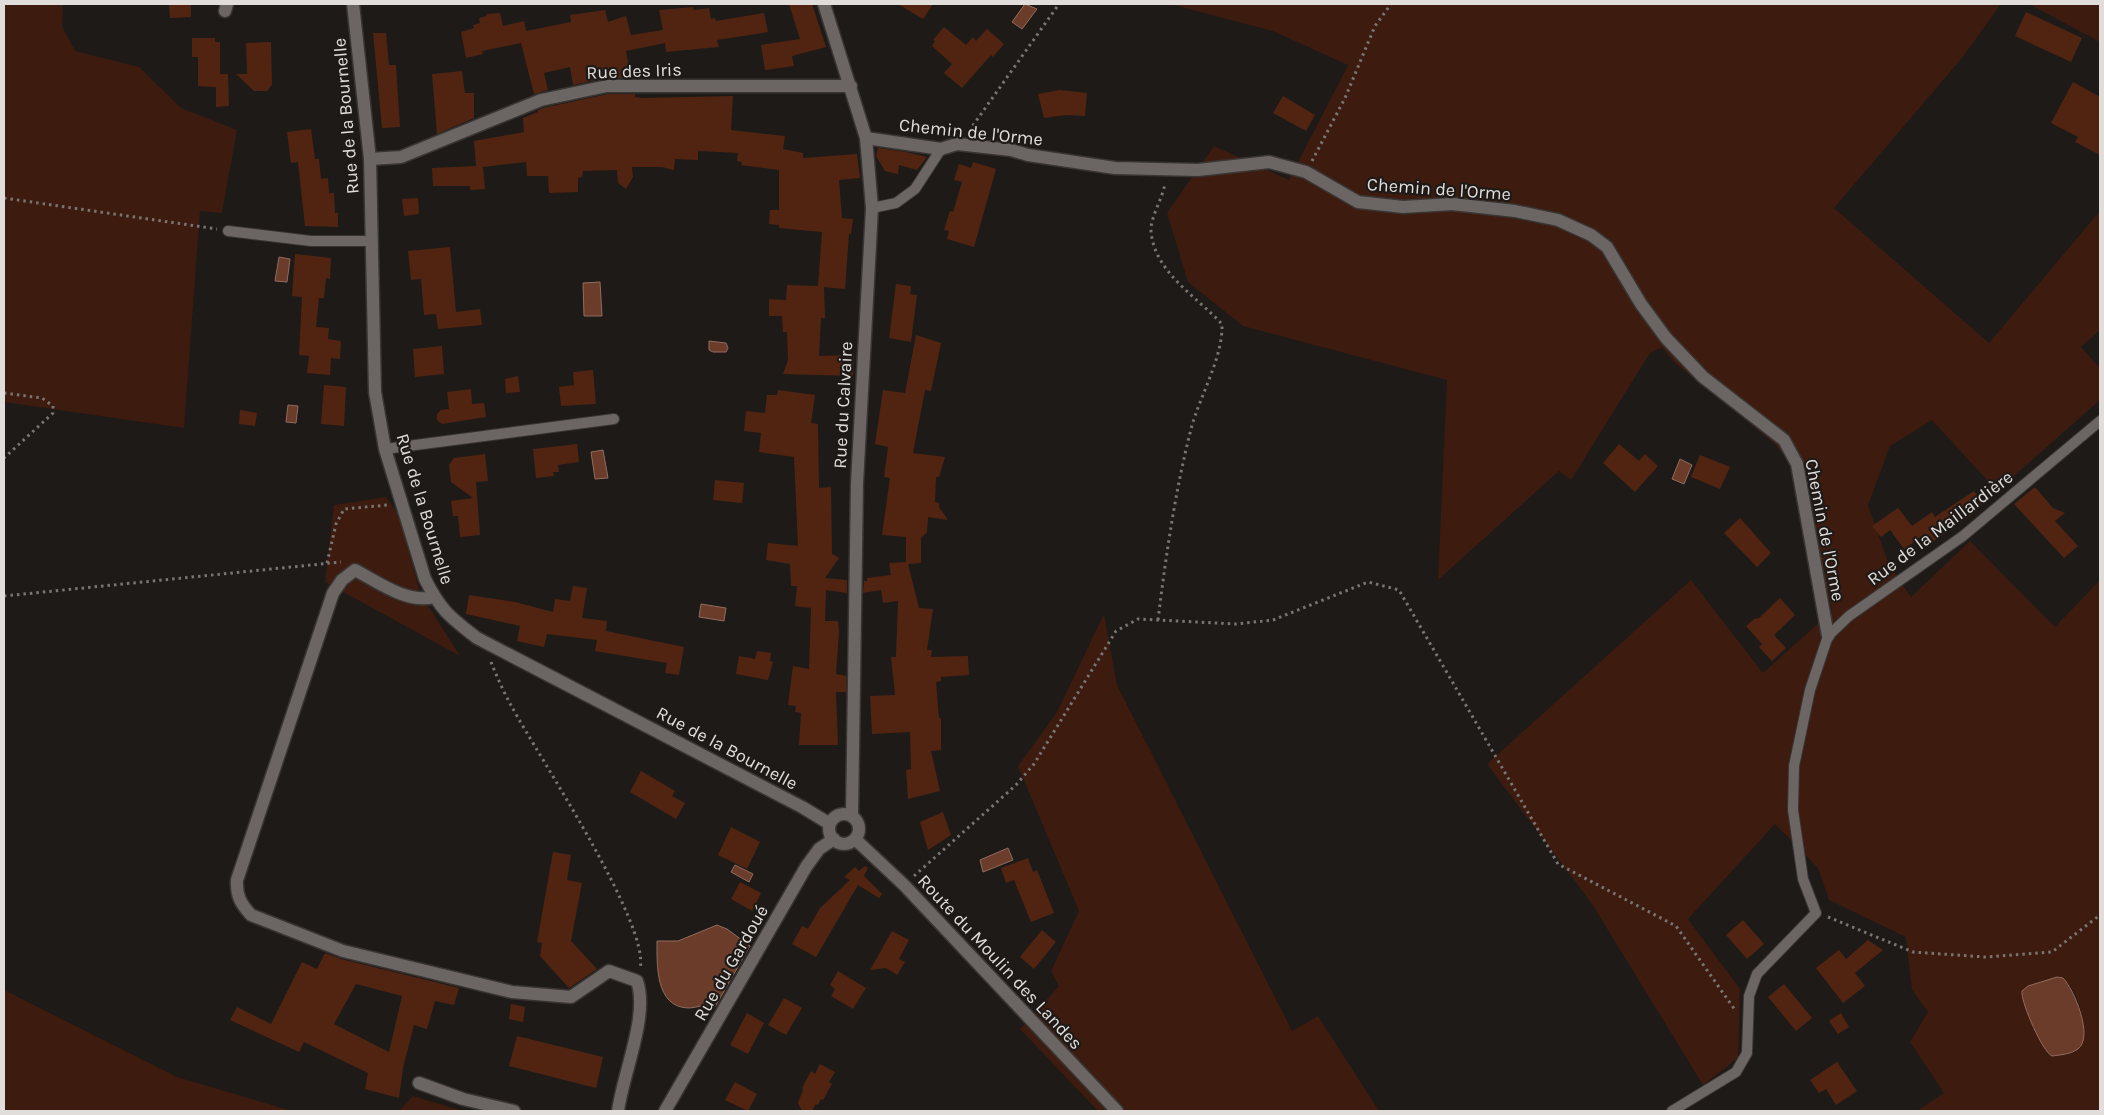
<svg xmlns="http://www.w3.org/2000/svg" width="2104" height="1115" viewBox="0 0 2104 1115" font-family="Karla,sans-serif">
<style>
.green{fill:#3d1b0f;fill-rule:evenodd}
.water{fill:#6c3c2a;stroke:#8f6c5f}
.building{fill:#512412;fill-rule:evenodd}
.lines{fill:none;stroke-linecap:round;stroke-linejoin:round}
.service-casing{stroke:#383533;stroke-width:12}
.minor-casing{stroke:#383533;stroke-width:15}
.path{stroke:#787573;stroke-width:3;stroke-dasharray:2.5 4;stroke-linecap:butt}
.service{stroke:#6b6563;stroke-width:10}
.minor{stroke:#6b6563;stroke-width:12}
.labels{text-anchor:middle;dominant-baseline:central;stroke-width:4.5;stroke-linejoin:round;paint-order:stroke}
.street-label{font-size:18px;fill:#e0dddb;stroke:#1e1a18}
</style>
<rect width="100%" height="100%" fill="#1e1a18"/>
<path class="green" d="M4 4H63L62 26 75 51 139 67 181 108 237 130 222 213 200 211 184 428 4 402Z
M1170 4H2001L1962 58 1834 208 1989 343 2100 211V330L2081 347 2100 368V400L1997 491 1932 420 1890 446 1868 505 1889 565 1911 597 1970 541 2055 627 2100 580V1111H1917L1944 1093 1910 1042 1928 1012 1912 990 1906 937 1829 900 1818 868 1775 824 1688 919 1740 989 1738 1058 1703 1085 1592 904 1487 764 1691 580 1763 673 1832 611 1807 503 1789 462 1774 443 1674 362 1662 347 1650 353 1571 480 1559 471 1438 580 1447 380 1243 326 1188 282 1167 213 1214 146 1289 180 1348 65 1273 31ZM2057 977C2061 980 2067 982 2070 986 2080 999 2089 1035 2079 1049L2048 1054 2024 1003Z
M2029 4H2100V42Z
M386 497 399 515 420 593 460 656 325 582 334 505Z
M1104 614 1117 685 1292 1031 1318 1016 1379 1111H1098L1020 1029 1059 986 1051 971 1079 911 1018 766 1057 712Z
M4 990 177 1077 292 1111H4Z
M413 1096 463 1111H399Z"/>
<path class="water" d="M1025 4 1037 9 1022 29 1012 22Z
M279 257 290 259 287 282 275 281Z
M600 282 602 316H584L583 283Z
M709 341 726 343 728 348 726 352H713L709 350Z
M288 405 298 406 296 423 286 422Z
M603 450 608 478 595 479 591 452Z
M1680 459 1692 465 1684 484 1672 479Z
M701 604 726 608 724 621 699 617Z
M1008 848 1013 860 983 872 980 860Z
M735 865 753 874 749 882 731 872Z
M717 925 727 929 750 946 715 1007C706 1003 697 1008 688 1008 655 1007 657 964 657 941H678Z
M2057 977 2063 978C2074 989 2094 1037 2078 1049 2071 1054 2060 1055 2052 1056 2042 1051 2023 1006 2022 994V991L2028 986Z"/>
<path class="building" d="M169 4H191V17L170 18Z
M789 4H812L826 47 792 56 794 66 765 70 761 45 800 39Z
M898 4H933L923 19Z
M693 7 694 10 709 8 711 19 715 18 716 21 764 13 768 32 717 40 719 47 666 52 665 43 626 51 631 78H606L573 85 570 67 544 73 548 90 534 94 521 43 482 51 483 54 466 58 461 32 474 28 473 25 480 23 479 18 487 16 486 14 500 13 503 26 524 21 526 31 571 22 570 15 605 10 608 22 626 16 631 35 663 30 659 10Z
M2026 12 2082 38 2071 62 2015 36Z
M944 27 966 45 973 37 976 41 987 29 1004 44 993 57 991 55 962 88 944 73 952 64 932 46 935 41 933 40Z
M373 33H386L389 65H396L400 127 382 128Z
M192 38H215V42H220V74H228L229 106 216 107V87L198 86V57H192Z
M271 42 272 85 267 91H254L236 74H247L246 43Z
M462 71 465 93H474V118L437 134 432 74Z
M2073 82 2100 97V155L2075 142 2078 137 2051 123Z
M1060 90 1087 93 1085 116 1066 115 1044 118 1038 94Z
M608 94H635V97L642 98 733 96 731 130 785 136 783 149 803 153V158L857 154 860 178 839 180 842 218 853 219 851 234H849L845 289 824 287 825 318H821L819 356 854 355 853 376 783 374 788 360 787 332H783L782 316H769V299L786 300 787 285 818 286 822 232 779 228V225L769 224 770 210H779V170L741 165 742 162 737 161 738 153 698 151V160L675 159 674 170 662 167H632L633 177 626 189 618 183 617 170 583 171 582 177 578 178V192L549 193 548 176H527L526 162 483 167 485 189 470 190V186H433L432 168 476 166 474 141 524 132 523 118 538 112V110L543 108Z
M1283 96 1315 115 1306 131 1273 113Z
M311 129 315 159H319L321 179 328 178 329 193H334L335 213H338V227L305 226 298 162 291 163 287 132Z
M878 148 906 152 927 157 917 170 899 165 898 174 885 171 876 156Z
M973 162 996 169 974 247 947 239 949 231 944 230 950 211 953 212 962 182 954 180 959 164 971 168Z
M418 198 419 214 404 216 402 199Z
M450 247 456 312 480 309 482 325 438 329 436 314 424 315 421 279 411 280 408 251Z
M295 254 331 258 330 279 326 278 324 298H319L316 327 329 328 328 339 341 341 340 359 331 358 330 375 307 373 309 356 299 355 302 297 292 296Z
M896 284 911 286 910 294 917 295 911 342 889 338Z
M916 335 941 343 931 391 925 390 913 453 945 457 939 477H936L935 502 939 503V507L948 520 928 517 927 532 921 538V563L908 564 919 608 933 609 927 650H932L931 657 968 656 969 675 941 677V681L936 682 939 718H941V750L931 751 940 791 908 799 906 770 911 769 910 732 872 734 870 696 895 695 891 657H896L898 601 883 603 881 590 863 593 864 581H867V578L891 575 889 563 906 562V537L882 535 890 478 884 477 888 447 875 444 883 390 905 393Z
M442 346 444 374 415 377 413 349Z
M593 370 596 404 561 406 559 387 574 385 573 372Z
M518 376 520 392 506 393 505 379Z
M324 385 346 387 344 426 321 424Z
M471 389 472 404 484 403 486 417 442 424 437 420V414L441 410 449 409 447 392Z
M778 390 815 395 811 423 818 424 819 488 831 487 832 554 839 558 825 578 847 580V593L826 590 825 621H838L839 632 836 674 846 676V692H836L838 745H799L801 713 795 712 796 706 788 705 793 666 809 669 811 608 795 606 797 586H791L790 564 766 560 768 543 798 546 794 457 759 452 761 433 744 431 746 411 765 413 767 395H777Z
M240 410 257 413 255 426 239 424Z
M577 444 579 462 558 465 559 472H553L554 476 536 478 533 449Z
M1619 444 1639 461 1645 454 1658 466 1635 492 1603 463Z
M485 454 488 481 476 482 480 535 460 537 458 516H453L451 501 473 498 451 482 449 465 454 458Z
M1700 455 1730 467 1720 489 1691 477Z
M715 480 744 483 742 503 713 500Z
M2035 487 2053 508 2065 513 2055 521 2078 546 2064 558 2014 504Z
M1974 491 1983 503 1976 509 1977 511 1931 543 1925 534 1904 549 1890 530 1881 537 1872 526 1898 508 1912 526 1932 512 1935 517Z
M1740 518 1771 553 1757 567 1724 533Z
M573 586 587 588 582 618 607 621 606 631 684 647 679 675 665 673 667 663 595 651 597 640 547 634 544 647 517 641 520 626 466 614 469 595 515 602 553 612 555 599 570 601Z
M1780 598 1795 615 1774 635 1786 648 1772 661 1759 647 1762 644 1746 626 1754 619 1759 618Z
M757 651 771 653 770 661 773 662 768 680 736 674 739 656 755 659Z
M641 771 675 791 672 796 685 803 676 819 630 792Z
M943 812 951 835 928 850 920 822Z
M731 827 760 842 747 869 718 855Z
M553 852 571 855 567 880 582 883 571 941 597 969 569 988 540 956 542 943 537 942Z
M1028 858 1033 872 1037 870 1054 913 1031 922 1014 880 1006 883 1001 868Z
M865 866 868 868 864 876 882 894 879 898 858 885 816 957 792 944 802 926 808 929 820 908 850 880 844 877 855 867 859 871Z
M740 882 761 893 752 911 731 899Z
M1743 920 1764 944 1747 959 1726 935Z
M1042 930 1056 942 1034 969 1020 957Z
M892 931 909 940 899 959 905 962 897 975 886 968 870 970Z
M1868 940 1883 950 1855 973 1865 986 1843 1003 1816 968 1839 950 1846 959Z
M325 953 341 959 459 988 454 1005 435 1001 427 1029 414 1025 403 1068 399 1098 365 1089 368 1073 304 1042 299 1052 230 1020 237 1007 271 1024 302 962 317 969ZM356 984 402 996 389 1052 334 1024Z
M838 971 866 988 853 1009 831 996 835 989 830 985Z
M1784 984 1812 1018 1796 1031 1768 997Z
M784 998 802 1008 786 1035 768 1025Z
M511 1004 525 1007 523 1022 509 1019Z
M747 1013 764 1023 748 1054 730 1045Z
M1841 1013 1849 1027 1838 1034 1829 1021Z
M517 1036 603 1057 596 1088 509 1066Z
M1837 1062 1857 1091 1836 1105 1826 1089 1819 1093 1810 1080Z
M820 1064 835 1072 829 1082 832 1084 823 1100 821 1099 818 1105 816 1104 812 1111H802L798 1103 803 1090 802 1088 811 1071 815 1074Z
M735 1082 757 1094 748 1111 725 1100Z"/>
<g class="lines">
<g class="service-casing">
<path id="service" d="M872 208 896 203 915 189 941 149
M228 231 311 241H372
M385 449 614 419
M1672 1111 1736 1072 1747 1053 1749 996 1757 974 1816 913 1803 879 1793 810 1794 766 1810 690 1828 636 1849 616 1963 536 2100 421"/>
</g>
<g class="minor-casing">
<path id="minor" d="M353 4 370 159 375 392 385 449 425 579C441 611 450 617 477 638L802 807 830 824
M824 4 866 138 872 208 857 483 852 816
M225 11 227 4
M866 138 941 149 957 144 1011 150 1028 155 1115 168 1198 170 1269 162 1306 172 1358 202 1403 207 1452 204 1515 211 1558 220 1591 235 1607 247 1641 304 1666 338 1703 377 1784 440 1797 464 1828 636
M370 159 401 157 541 100 607 86H851
M434 597C407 604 378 582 355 570L342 580 333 593 237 880C236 896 241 904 251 915L343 951 512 992 571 997 609 971 637 981C649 1016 623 1073 618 1111
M829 829a15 15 0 1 1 30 0a15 15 0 1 1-30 0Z
M855 839 904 885 1117 1111
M419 1083 463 1099 514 1111
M665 1111 806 867 819 849 834 839"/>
</g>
<path class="path" d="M969 131 1059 4
M1312 161 1345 98 1375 26 1391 4
M4 198 217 229
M4 393 42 398 53 406V413L4 458
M327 563 336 524 344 509 388 505
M4 596 341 562
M1158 620C1166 555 1175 492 1191 429 1200 395 1223 358 1222 324 1197 297 1154 272 1151 231 1150 218 1163 198 1165 183
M491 662C497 677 504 693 512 707 537 754 651 925 640 969
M914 876 1016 785 1034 764 1116 631 1138 619 1236 624 1273 620 1368 582 1399 590 1558 864 1676 926 1735 1010
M1828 917 1913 952 1985 957 2052 952 2100 915"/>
<use href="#service" class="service"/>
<use href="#minor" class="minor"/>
</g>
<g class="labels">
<g class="street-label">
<text transform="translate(634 71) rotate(-2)">Rue des Iris</text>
<text transform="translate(346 116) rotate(-95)">Rue de la Bournelle</text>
<text transform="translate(971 132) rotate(6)">Chemin de l'Orme</text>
<text transform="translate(1439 189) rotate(4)">Chemin de l'Orme</text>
<text transform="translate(843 405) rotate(-87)">Rue du Calvaire</text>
<text transform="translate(425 509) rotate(73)">Rue de la Bournelle</text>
<text transform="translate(1940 528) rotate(-37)">Rue de la Maillardière</text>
<text transform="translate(1825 530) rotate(79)">Chemin de l'Orme</text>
<text transform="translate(727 748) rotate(28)">Rue de la Bournelle</text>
<text transform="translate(1000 962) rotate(47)">Route du Moulin des Landes</text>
<text transform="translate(731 963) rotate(-60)">Rue du Gardoué</text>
</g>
</g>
<rect width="2104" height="1115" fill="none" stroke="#e0dddb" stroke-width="10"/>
</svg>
